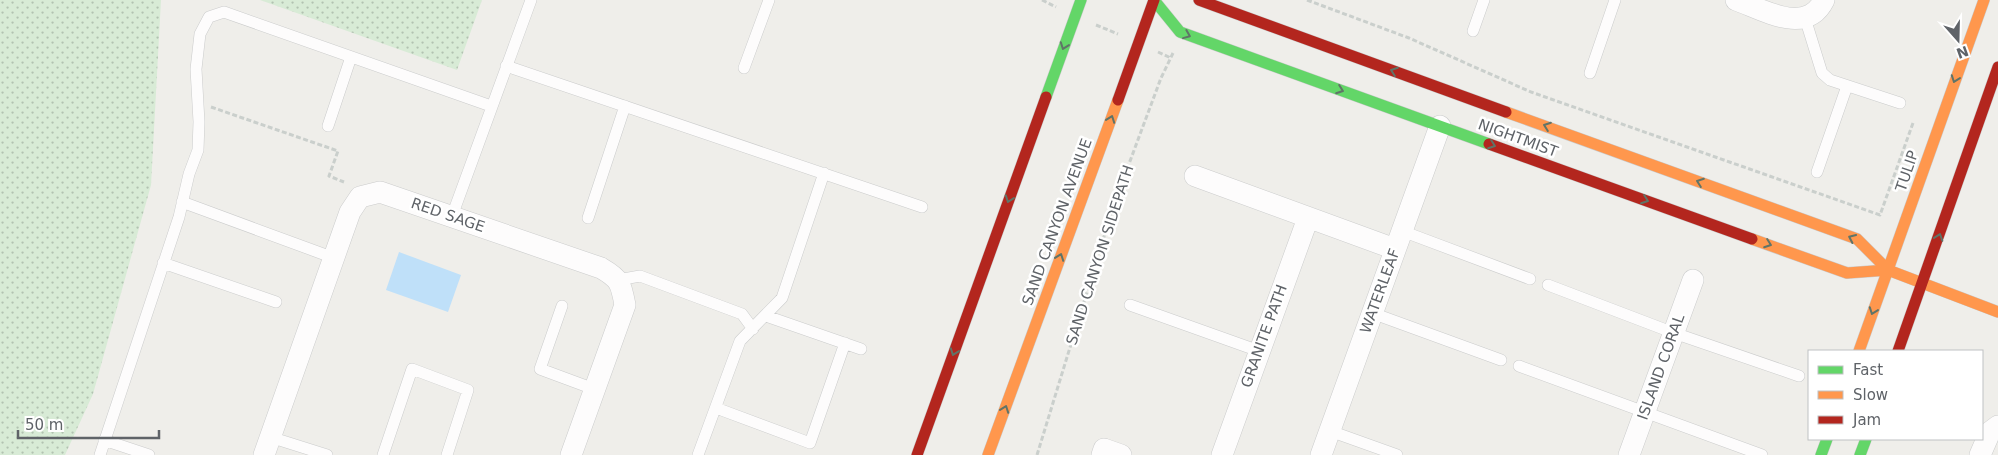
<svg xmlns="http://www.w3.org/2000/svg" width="1998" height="455" viewBox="0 0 1998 455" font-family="'DejaVu Sans',sans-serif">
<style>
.grass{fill:url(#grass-dots)}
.water{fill:#bfe0f9}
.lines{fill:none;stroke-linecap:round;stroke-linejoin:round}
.lane-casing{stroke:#cbcccc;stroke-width:12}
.street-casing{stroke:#cbcccc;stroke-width:22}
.fast-casing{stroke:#cacacb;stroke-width:12}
.slow-casing{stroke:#cacacb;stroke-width:12}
.jam-casing{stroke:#cacacb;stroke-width:12}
.path{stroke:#cacfcc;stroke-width:3;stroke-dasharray:5 2.5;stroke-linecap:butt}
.lane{stroke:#fdfcfc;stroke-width:11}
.street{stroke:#fdfcfc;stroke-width:21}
.fast{stroke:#63d668;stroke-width:11}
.slow{stroke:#ff974d;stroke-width:11}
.jam{stroke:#b3261e;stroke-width:11}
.oneway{stroke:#607468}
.labels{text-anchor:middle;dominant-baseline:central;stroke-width:5;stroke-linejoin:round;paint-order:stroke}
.street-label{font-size:15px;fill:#5f6368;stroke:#fff}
</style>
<defs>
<pattern id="grass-dots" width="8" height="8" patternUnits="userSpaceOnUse" patternTransform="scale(1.25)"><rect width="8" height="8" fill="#d8ebd6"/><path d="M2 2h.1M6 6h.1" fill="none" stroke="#b2c2b1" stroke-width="1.8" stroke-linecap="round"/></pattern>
</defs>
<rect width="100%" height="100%" fill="#efeeea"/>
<path class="grass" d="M0 0H161L151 185 93 394 65 455H0Z
M260 0H482L457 70Z"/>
<path class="water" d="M399 252 461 275 448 312 386 290Z"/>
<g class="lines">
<g class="lane-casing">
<path id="lane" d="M1805 18 1822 73 1830 80 1900 103
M1473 31 1484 0
M506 66 922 207
M744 68 769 0
M1590 73 1615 0
M328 126 351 57
M1817 172 1847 86
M182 202 334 258
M452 216 531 0
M588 218 625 106
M1402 231 1530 279
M163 263 276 302
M618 280 640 276 742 314 753 329
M1548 285 1674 333 1799 376
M1130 305 1259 351
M562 306 540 369 594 389
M1372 313 1501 360
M766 316 861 349
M1519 366 1762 455
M716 408 810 443 845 343
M1330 431 1397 455
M270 437 327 455
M104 440 149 455
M100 455 179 217 189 174 198 150 199 122 196 69 200 34 209 17 224 12 491 106
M383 455 412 369 468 390 447 455
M698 455 740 341 782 298 824 173"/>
</g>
<g class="street-casing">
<path id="street" d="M1736 0C1764 10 1806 36 1824 0
M1195 176 1395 249
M264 455 350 212 360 197 380 192 601 268C620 279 621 283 625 305L571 455
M1102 455 1104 449 1121 455
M1222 455 1308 218
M1321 455 1440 126
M1629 455 1693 280
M1980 455 1990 432 1998 426"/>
</g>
<g class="fast-casing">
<path id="fast" d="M1154 0 1180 32 1489 144
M1046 97 1081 0
M1821 455 1827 439
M1860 455 1866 439"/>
</g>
<g class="slow-casing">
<path id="slow" d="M1506 112 1857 239 1888 270
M1752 239 1847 273 1888 270 1998 312
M1859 351 1984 0
M988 455 1118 100"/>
</g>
<g class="jam-casing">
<path id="jam" d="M1199 0 1506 112
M1118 100 1154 0
M1489 144 1752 239
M1898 351 1998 67
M917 455 1046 97"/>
</g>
<path class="path" d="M1042 0 1056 7
M1307 0 1409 38 1531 92 1880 215 1913 123
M1096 25 1118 34
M1158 52 1171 58
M211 107 338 151 329 176 344 182
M1037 455 1114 204 1161 78 1173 53"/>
<use href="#lane" class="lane"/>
<use href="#street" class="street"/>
<use href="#fast" class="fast"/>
<use href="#slow" class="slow"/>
<use href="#jam" class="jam"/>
</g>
<defs><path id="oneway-chevron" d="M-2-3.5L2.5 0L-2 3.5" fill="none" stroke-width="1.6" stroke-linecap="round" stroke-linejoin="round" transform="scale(1.25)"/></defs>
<g class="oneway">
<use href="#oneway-chevron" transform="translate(1187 35) rotate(22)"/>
<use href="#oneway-chevron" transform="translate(1064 46) rotate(110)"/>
<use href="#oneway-chevron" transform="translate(1394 71) rotate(-160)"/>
<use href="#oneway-chevron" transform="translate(1955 79) rotate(110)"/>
<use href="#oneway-chevron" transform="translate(1340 90) rotate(20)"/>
<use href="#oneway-chevron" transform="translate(1111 119) rotate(-70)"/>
<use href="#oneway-chevron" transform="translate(1547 126) rotate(-160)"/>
<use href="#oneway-chevron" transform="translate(1492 145) rotate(20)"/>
<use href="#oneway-chevron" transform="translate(1700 182) rotate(-160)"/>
<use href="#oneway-chevron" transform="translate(1009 199) rotate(110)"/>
<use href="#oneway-chevron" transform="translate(1645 200) rotate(20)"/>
<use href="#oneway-chevron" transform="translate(1939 237) rotate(-71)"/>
<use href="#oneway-chevron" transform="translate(1852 238) rotate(-155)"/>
<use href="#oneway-chevron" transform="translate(1768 244) rotate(20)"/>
<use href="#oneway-chevron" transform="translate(1060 257) rotate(-70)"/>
<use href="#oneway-chevron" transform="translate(1873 311) rotate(110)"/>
<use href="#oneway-chevron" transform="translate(954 352) rotate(110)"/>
<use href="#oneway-chevron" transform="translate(1005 409) rotate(-70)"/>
</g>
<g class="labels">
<g class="street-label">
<text transform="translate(1518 138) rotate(20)">NIGHTMIST</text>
<text transform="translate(1907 171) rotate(-71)">TULIP</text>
<text transform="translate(448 215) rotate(19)">RED SAGE</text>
<text transform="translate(1057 222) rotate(-70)">SAND CANYON AVENUE</text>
<text transform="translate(1100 255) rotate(-72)">SAND CANYON SIDEPATH</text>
<text transform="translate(1380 291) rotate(-70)">WATERLEAF</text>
<text transform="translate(1264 336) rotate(-70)">GRANITE PATH</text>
<text transform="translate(1661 367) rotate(-70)">ISLAND CORAL</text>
</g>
</g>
<rect x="1808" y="350" width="175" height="90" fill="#ffffff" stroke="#bfc1c3"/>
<rect x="1818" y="366" width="25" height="8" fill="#63d668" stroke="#bfc1c3"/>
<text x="1853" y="375" font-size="15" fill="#5f6368">Fast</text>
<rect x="1818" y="391" width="25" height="8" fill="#ff974d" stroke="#bfc1c3"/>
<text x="1853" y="400" font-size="15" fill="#5f6368">Slow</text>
<rect x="1818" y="416" width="25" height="8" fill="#b3261e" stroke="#bfc1c3"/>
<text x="1853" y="425" font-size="15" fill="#5f6368">Jam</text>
<g transform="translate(1958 40) rotate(160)" stroke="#ffffff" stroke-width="4" paint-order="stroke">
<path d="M0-4L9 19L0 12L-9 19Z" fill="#5f6368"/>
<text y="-8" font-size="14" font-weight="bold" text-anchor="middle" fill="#5f6368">N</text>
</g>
<path d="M18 430v8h141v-8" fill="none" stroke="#5f6368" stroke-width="2.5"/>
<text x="25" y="430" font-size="15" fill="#5f6368" stroke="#ffffff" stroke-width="4" paint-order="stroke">50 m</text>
</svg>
